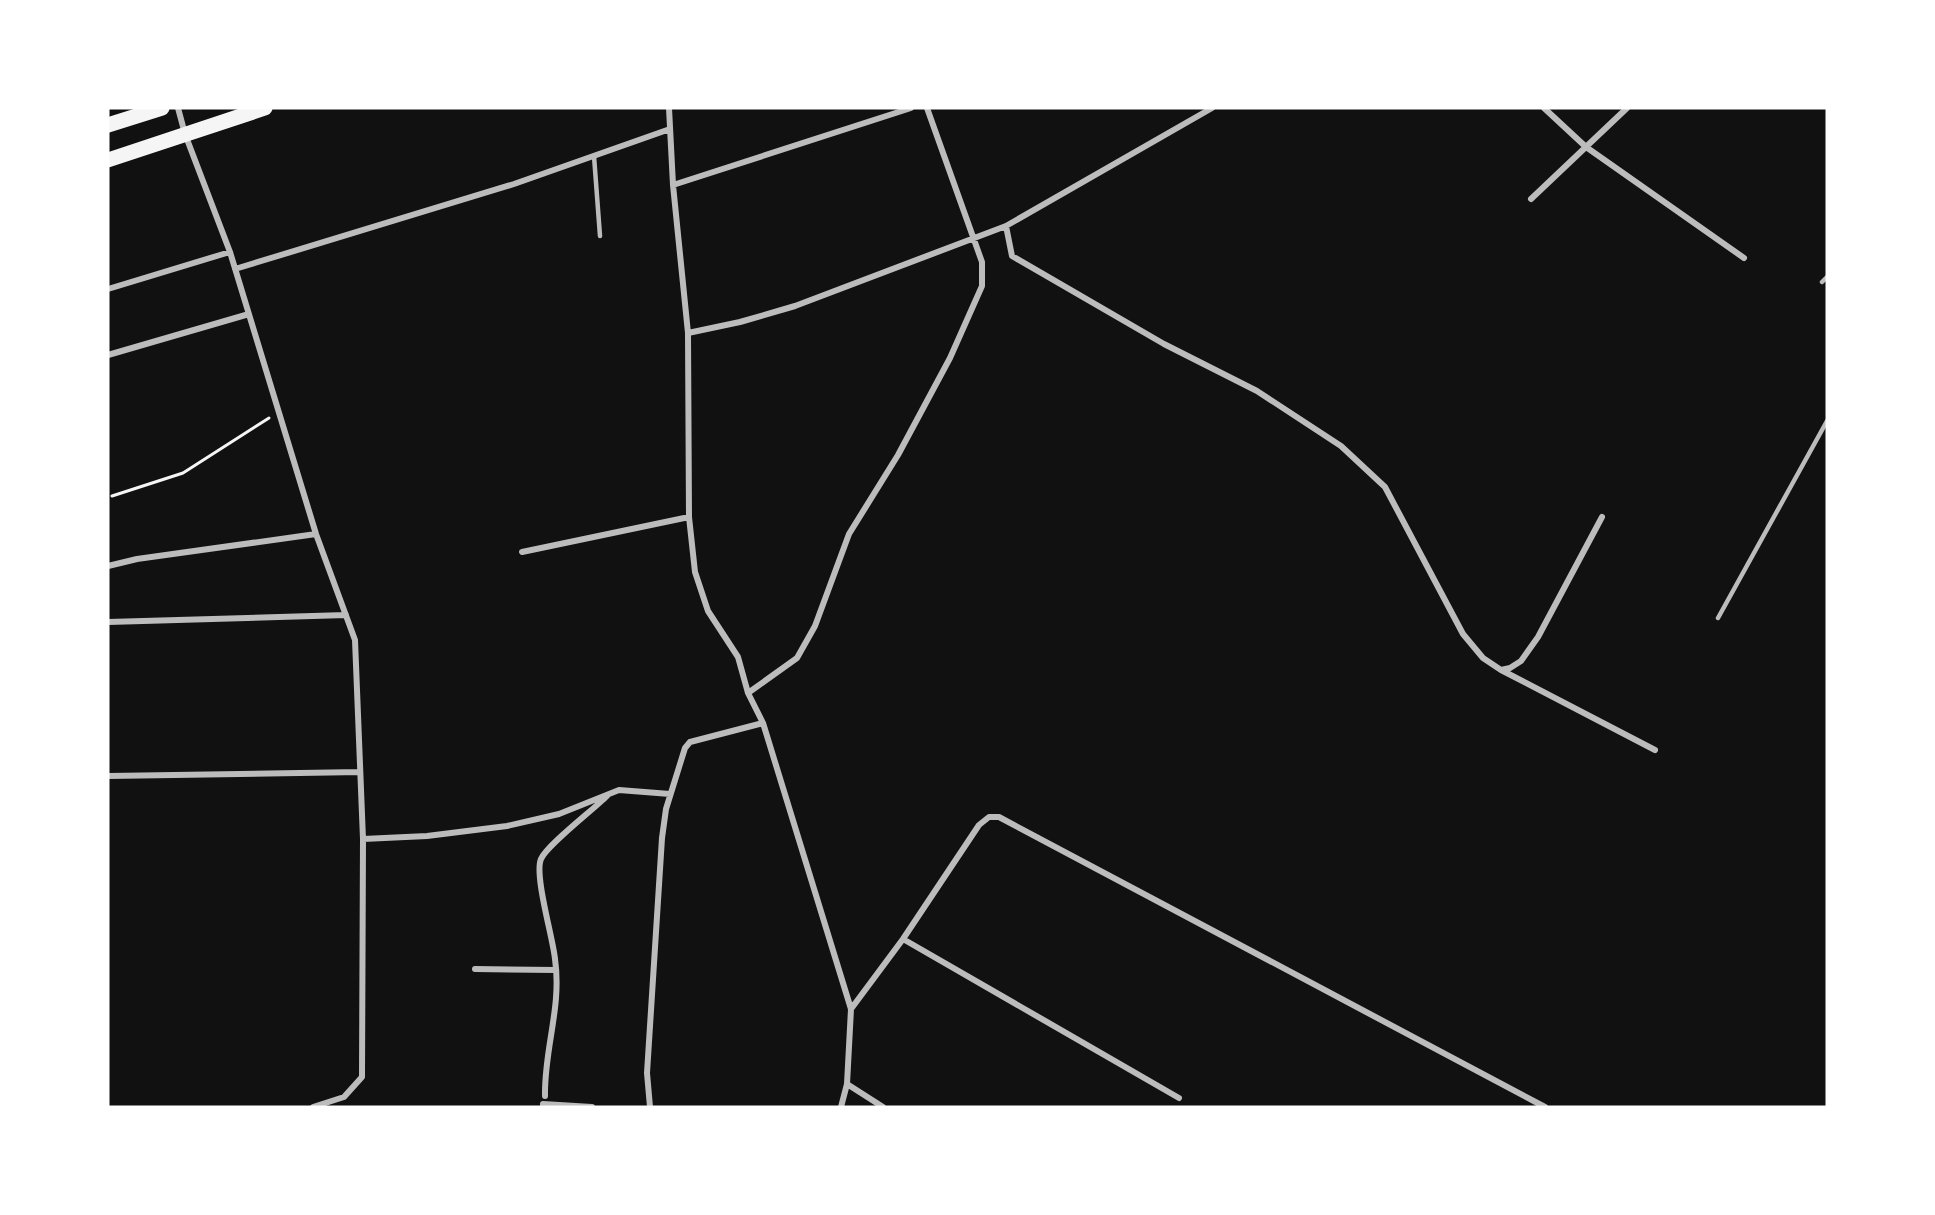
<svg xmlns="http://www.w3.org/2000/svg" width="1935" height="1215" viewBox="0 0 1935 1215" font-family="'Asap Condensed',sans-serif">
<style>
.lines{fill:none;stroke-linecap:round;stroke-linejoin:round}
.path{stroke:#f5f5f5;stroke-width:3}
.service{stroke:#bcbcbc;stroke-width:4.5}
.minor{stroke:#bcbcbc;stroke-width:6}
.primary{stroke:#f5f5f5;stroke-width:15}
</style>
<rect width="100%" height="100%" fill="#111"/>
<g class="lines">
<path class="path" d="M112 496 183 473 269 418"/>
<path class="service" d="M594 156 600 236
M1822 282 1827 277
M1718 618 1827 421"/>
<path class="minor" d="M178 108 185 134 230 252 316 534 355 640 363 839 362 1077 344 1097 313 1107
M669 108 673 185 688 333 689 517 695 572 708 611 738 657 748 693 763 723 851 1009 847 1084 841 1107
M1544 108 1586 147 1744 258
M673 185 911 108
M1531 199 1627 108
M1006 226 1012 256 1164 344 1257 391 1341 446 1385 487 1463 634 1483 658 1501 670 1510 668 1521 661 1538 637 1602 517
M235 269 514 184 670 129
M108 289 230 252
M688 333 740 322 795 306 1006 226 1212 108
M108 355 249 314
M522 552 689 517
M108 566 137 559 316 534
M108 622 346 615
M1501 670 1655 750
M748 693 797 658 815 626 849 534 898 455 950 358 982 286V262L927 108
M108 776 360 772
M363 839 427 836 507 826 559 814 619 790 670 794
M903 939 1179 1098
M475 969 556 970
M851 1009 903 939 979 825 989 817H999L1545 1107
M847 1084 883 1107
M545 1096C544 1049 562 1007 555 959 553 938 534 875 541 859 547 845 593 810 607 796
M543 1107V1104L592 1107
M650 1107 647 1073 662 838 666 809 685 748 690 742 763 723"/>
<path class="primary" d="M108 125 162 108
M108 160 265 108"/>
</g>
<rect width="1935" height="1215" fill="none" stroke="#ffffff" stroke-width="219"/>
</svg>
